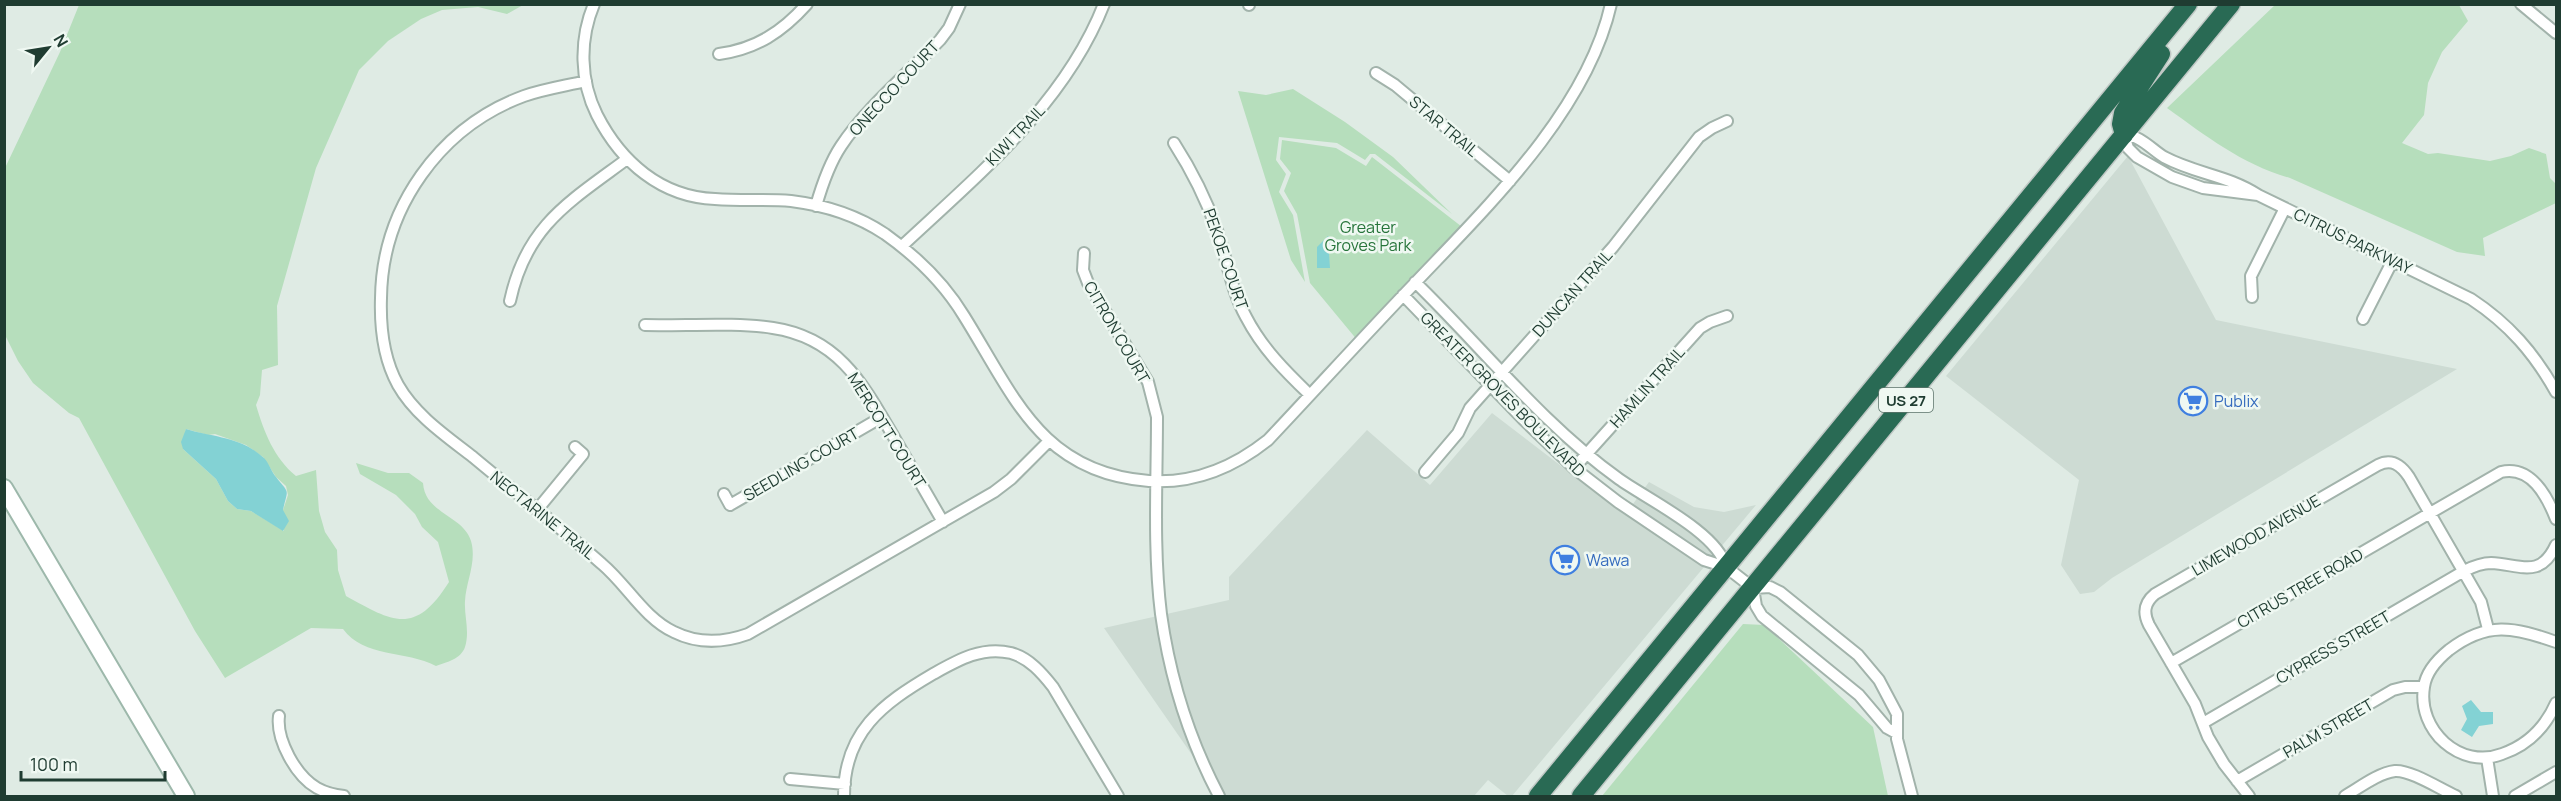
<svg xmlns="http://www.w3.org/2000/svg" width="2561" height="801" viewBox="0 0 2561 801" font-family="Manrope,sans-serif">
<style>
.built{fill:#cddbd3}
.green{fill:#b6debc;fill-rule:evenodd}
.water{fill:#83d2d4}
.lines{fill:none;stroke-linecap:round;stroke-linejoin:round}
.street-casing{stroke:#a2b3ab;stroke-width:14}
.secondary-casing{stroke:#9db8ab;stroke-width:20}
.highway-casing{stroke:#c0c8c5;stroke-width:21}
.street{stroke:#fff;stroke-width:10}
.secondary{stroke:#fff;stroke-width:16}
.highway{stroke:#296a54;stroke-width:18}
.labels{text-anchor:middle;dominant-baseline:central;stroke-width:5;stroke-linejoin:round;paint-order:stroke}
.shield{fill:#eff8f2;stroke:#5d746b;stroke-width:1.5}
.shield-label{font-size:15px;font-weight:bold;fill:#1f3c31}
.street-label{font-size:16px;fill:#1f3c31;stroke:#eff8f2}
.park-label{font-size:16px;fill:#27753b;stroke:#eff8f2}
.shop-label{font-size:16px;fill:#366cbe;stroke:#eff8f2;text-anchor:start}
</style>
<rect width="100%" height="100%" fill="#dfebe4"/>
<path class="built" d="M2128 156 2216 320 2457 369 2112 578 2094 592 2080 594 2061 565 2079 480 1946 376Z
M1492 413 1625 515 1649 482 1694 507 1724 512 1756 505 1512 796H1508L1488 780 1474 796H1213L1199 765 1104 628 1229 600V577L1367 430 1430 485Z"/>
<path class="green" d="M79 5H523L507 14 478 7 442 10 421 19 388 41 359 70 316 168 277 306 278 365 262 370 260 395 256 405C264 432 274 458 296 476L316 470 319 511 325 532 337 550 338 570 346 596C393 622 415 636 449 582L438 542 422 527 415 514 396 495 360 474 356 463 388 473H409L423 483C425 514 463 515 471 541 477 562 466 581 465 601 464 616 470 631 465 647 461 659 447 662 436 666 406 650 364 658 343 629L311 628 225 678 195 631 79 418 69 413 33 383 18 361 5 335V168L60 52ZM186 429 208 435 215 434 246 445 263 457 276 477 286 486 288 495 283 510 284 531 251 511 237 509 228 501 216 479 183 449Z
M2275 5H2459L2468 21 2442 52 2428 83 2424 115 2402 143 2428 154 2438 153 2490 161 2511 156 2529 148 2546 154 2550 178 2556 184V203L2483 238 2485 256 2457 252 2290 178C2243 165 2206 136 2167 108Z
M1293 89 1345 122 1393 157 1452 214 1375 154H1370L1365 160 1337 143 1279 137 1276 160 1286 174 1279 192 1293 215 1305 282 1291 260 1238 91 1266 95Z
M1282 140 1336 148 1366 166 1372 157 1466 230 1358 341 1310 283 1297 214 1284 191 1291 173 1280 159Z
M1743 624 1764 625 1873 727 1888 796H1602Z"/>
<path class="water" d="M1328 236 1338 245 1329 253 1330 268H1317V247Z
M186 429C212 437 242 437 264 458 269 463 271 471 276 477 290 495 288 487 283 510L289 521 283 531 251 511 237 509 228 501 216 479 183 449 181 442Z
M2471 700 2481 712H2493V724L2479 726 2472 737 2461 730 2467 719 2462 706Z"/>
<g class="lines">
<g class="street-casing">
<path id="street" d="M594 4C579 40 580 81 597 115 621 162 661 197 715 199 740 201 766 199 791 201 824 205 858 216 885 234 916 256 944 283 964 316 1014 396 1041 473 1149 481 1194 484 1234 467 1268 440 1317 388 1365 335 1414 284 1487 207 1587 111 1611 4
M1249 4V5
M2521 4 2556 33
M719 54C756 49 782 32 807 4
M1376 73 1395 85 1510 181
M586 81C565 86 544 89 524 96 440 127 382 208 381 298 380 328 383 358 398 385 415 415 446 436 473 457 516 493 560 527 602 564 627 585 644 618 674 632 698 644 723 643 748 634L994 492 1011 479 1049 441
M1174 143C1192 171 1206 199 1217 230 1227 259 1231 290 1246 317 1262 348 1285 371 1310 395
M2258 195C2227 175 2196 174 2164 157 2151 149 2140 135 2124 135L2128 148 2137 157 2172 177 2203 188 2258 195 2471 299C2509 324 2534 353 2556 392
M816 206C822 185 829 164 841 146 866 108 908 73 940 40L949 28 960 4
M902 246C978 175 1065 104 1104 4
M1084 253 1083 270 1088 283 1148 382 1157 417C1157 482 1153 549 1161 614 1170 678 1189 739 1219 796
M1415 282C1482 347 1542 424 1619 479 1647 499 1718 533 1726 567
M1403 295 1523 419 1574 468 1618 502 1704 560 1726 567 1753 588
M2252 297 2251 276 2285 208
M510 301C526 226 569 202 627 159
M2363 319 2393 260
M645 325C684 326 735 322 773 328 840 338 864 386 895 439 911 467 927 494 943 522
M1574 468 1700 328 1710 322 1727 316
M1425 472 1458 433 1470 408 1613 247 1699 137 1712 128 1727 121
M724 494 730 505 882 417
M537 510 583 454 575 447
M1753 588 1770 587 1780 592 1858 655 1879 680 1897 714V739L1912 796
M1753 588 1756 606 1762 616 1859 695 1887 728 1896 733
M2556 642C2514 627 2487 621 2449 650 2438 659 2426 671 2424 687 2417 730 2460 770 2502 754 2528 745 2545 728 2556 703
M2171 663 2501 472C2531 465 2547 496 2556 519
M279 716C276 740 296 776 317 788 326 793 335 795 344 796
M2203 723 2464 571C2472 567 2481 563 2491 563 2519 564 2540 580 2556 545
M2487 758 2493 796
M790 779 845 784
M2237 781 2393 690 2405 687H2424
M844 796C844 732 882 704 933 674 958 660 982 646 1011 653 1029 658 1042 673 1053 687L1118 796
M2249 796 2224 764 2208 737 2195 704 2149 625C2143 613 2144 603 2155 594L2378 465C2392 458 2401 465 2409 477L2481 602 2488 629
M2345 796C2359 788 2378 773 2395 771 2411 770 2440 789 2456 796
M2515 796 2556 772"/>
</g>
<g class="secondary-casing">
<path id="secondary" d="M4 488 186 796"/>
</g>
<g class="highway-casing">
<path id="highway" d="M2124 135 2121 124 2123 113 2161 54
M1538 796 2188 4
M1581 796 2231 4"/>
</g>
<use href="#street" class="street"/>
<use href="#secondary" class="secondary"/>
<use href="#highway" class="highway"/>
</g>
<defs>
<g id="supermarket-ring" transform="scale(1.5)"><circle r="9.5" fill="#eff8f2" stroke="#3f7fe0" stroke-width="1.5"/><path d="M-6-5.5h2.5l.6 2H6L4.5 2H-2.5L-4.4-4H-6ZM-1.5 3.2a1.3 1.3 0 1 0 .1 0ZM3 3.2a1.3 1.3 0 1 0 .1 0Z" fill="#3f7fe0"/></g>
</defs>
<g fill-rule="evenodd">
<use href="#supermarket-ring" x="2193" y="401"/>
<use href="#supermarket-ring" x="1565" y="560"/>
</g>
<g class="labels">
<rect class="shield" x="1879" y="388" width="54" height="24" rx="4.5"/>
<g class="shield-label">
<text x="1906" y="400">US 27</text>
</g>
<g class="street-label">
<text transform="translate(894 88) rotate(-47)">ONECCO COURT</text>
<text transform="translate(1444 126) rotate(40)">STAR TRAIL</text>
<text transform="translate(1015 135) rotate(-46)">KIWI TRAIL</text>
<text transform="translate(2353 241) rotate(26)">CITRUS PARKWAY</text>
<text transform="translate(1226 259) rotate(71)">PEKOE COURT</text>
<text transform="translate(1572 293) rotate(-48)">DUNCAN TRAIL</text>
<text transform="translate(1117 332) rotate(60)">CITRON COURT</text>
<text transform="translate(1647 387) rotate(-48)">HAMLIN TRAIL</text>
<text transform="translate(1503 394) rotate(45)">GREATER GROVES BOULEVARD</text>
<text transform="translate(887 430) rotate(58)">MERCOTT COURT</text>
<text transform="translate(801 464) rotate(-30)">SEEDLING COURT</text>
<text transform="translate(543 515) rotate(39)">NECTARINE TRAIL</text>
<text transform="translate(2256 535) rotate(-30)">LIMEWOOD AVENUE</text>
<text transform="translate(2300 588) rotate(-30)">CITRUS TREE ROAD</text>
<text transform="translate(2333 647) rotate(-30)">CYPRESS STREET</text>
<text transform="translate(2328 728) rotate(-30)">PALM STREET</text>
</g>
<g class="park-label">
<text x="1368" y="227">Greater<tspan x="1368" dy="18">Groves Park</tspan></text>
</g>
<g class="shop-label">
<text x="2214" y="401">Publix</text>
<text x="1586" y="560">Wawa</text>
</g>
</g>
<rect width="2561" height="801" fill="none" stroke="#1f3c31" stroke-width="12"/>
<g transform="translate(48 48) rotate(60)" stroke="#eff8f2" stroke-width="4.5" paint-order="stroke">
<path d="M0-4.5L10 22L0 15L-10 22Z" fill="#1f3c31"/>
<text y="-9" font-size="16" font-weight="bold" text-anchor="middle" fill="#1f3c31">N</text>
</g>
<path d="M21 771v9h144v-9" fill="none" stroke="#1f3c31" stroke-width="3"/>
<text x="30" y="771" font-size="18" fill="#1f3c31" stroke="#eff8f2" stroke-width="4.5" paint-order="stroke">100 m</text>
</svg>
